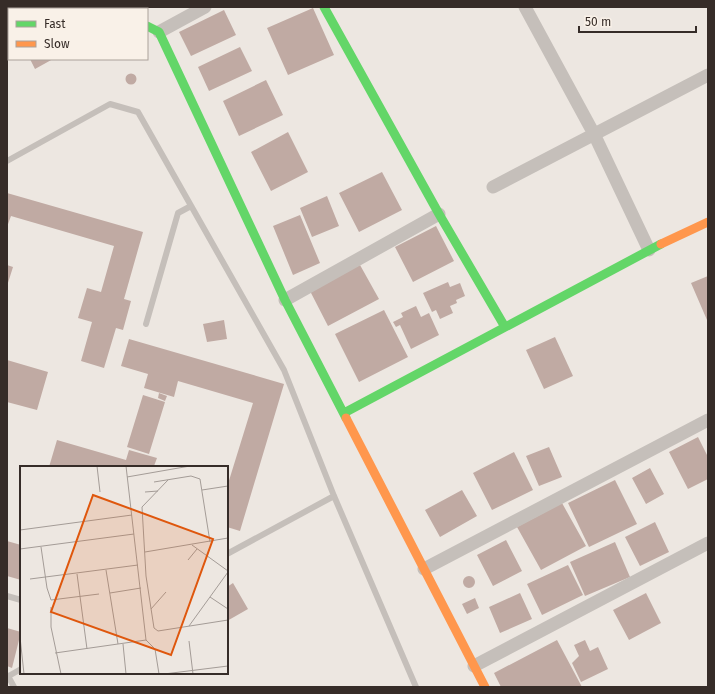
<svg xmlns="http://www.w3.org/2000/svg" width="715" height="694" viewBox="0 0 715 694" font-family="'Fira Sans',sans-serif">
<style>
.building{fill:#c0aaa3}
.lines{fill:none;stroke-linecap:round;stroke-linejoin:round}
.lane{stroke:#c5bfba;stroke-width:6}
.street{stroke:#c5bfba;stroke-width:13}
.fast{stroke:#63d668;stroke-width:9}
.slow{stroke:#ff974d;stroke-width:9}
.inset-road{fill:none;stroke:#a49c97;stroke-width:1}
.view{fill:#df570d;fill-opacity:0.15;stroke:#df570d;stroke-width:2}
.inset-edge{fill:none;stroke:#362c28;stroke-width:2}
</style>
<rect width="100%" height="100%" fill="#ede7e1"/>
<path class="building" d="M17 7H73L74 9H14Z
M313 8 334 55 288 75 267 28Z
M224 10 236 35 191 56 179 32Z
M240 47 252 71 209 91 198 67Z
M30 59H53L35 69Z
M125.5 79a5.5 5.5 0 1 1 11 0a5.5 5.5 0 1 1-11 0Z
M266 80 283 115 239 136 223 101Z
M288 132 308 172 271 191 251 152Z
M382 172 402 210 359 232 339 193Z
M7 193 143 232 124 299 131 301 123 330 116 328 104 368 81 361 92 322 78 318 87 288 101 292 114 246 11 216 7 227Z
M327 196 339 226 312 237 300 208Z
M300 215 320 263 293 275 273 226Z
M436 226 454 261 413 282 395 247Z
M7 265 13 267 7 286Z
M360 265 379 299 328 326 310 291Z
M708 276V320H707L691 283Z
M448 282 450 287 460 283 465 296 456 300 457 303 450 306 453 313 440 319 436 310 432 312 423 293Z
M416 306 421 317 429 313 439 335 411 349 400 325 396 327 393 322 403 317 401 313Z
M384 310 408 357 359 382 335 334Z
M224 320 227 339 207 342 203 324Z
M555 337 573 376 544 389 526 350Z
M129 339 284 384 240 531 227 527V487L253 403 178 381 174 397 144 388 148 374 121 366Z
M7 360 48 372 37 410 7 402Z
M159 393 167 396 165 401 158 398Z
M143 395 165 402 149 454 127 447Z
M698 437 708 457V479L688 489 669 452Z
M57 440 126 460 129 450 157 458 154 466 157 467H49Z
M549 447 562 477 539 486 526 456Z
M514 452 533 490 492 510 473 473Z
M650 468 664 494 646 504 632 478Z
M615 480 637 524 589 547 568 503Z
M462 490 477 516 440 537 425 510Z
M562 503 586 546 541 570 517 527Z
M655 522 669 552 640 566 625 537Z
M506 540 522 571 493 586 477 555Z
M7 541 21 545V580L7 576Z
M615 542 630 577 585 596 570 562Z
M568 565 583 595 542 615 527 584Z
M463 582a6 6 0 1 1 12 0a6 6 0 1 1-12 0Z
M233 583 248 609 227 621V587Z
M520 593 532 619 500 633 489 607Z
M646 593 661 623 629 640 613 610Z
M475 598 479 608 467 614 462 604Z
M7 628 21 632 12 668 7 666Z
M557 640 582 687H501L494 673Z
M585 640 590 651 598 647 608 669 581 682 572 663 579 656 574 645Z"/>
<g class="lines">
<path class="lane" d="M7 161 110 104 138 112 284 370 334 496 416 687
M146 324 178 213 191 206
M227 554 334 496
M7 596 21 600
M8 676 14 687
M7 677 21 669"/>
<path class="street" d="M107 7 111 9
M525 7 594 134 649 250
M159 32 205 7
M493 187 708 75
M285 300 439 214
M424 569 708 420
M474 666 708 543"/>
<path class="fast" d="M324 7 439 214 505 327
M147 26 159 32 285 300 346 418
M344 413 661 244"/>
<path class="slow" d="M661 244 708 222
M346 418 485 687"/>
</g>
<g transform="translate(20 466)">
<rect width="208" height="208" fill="#ede7e1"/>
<path class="inset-road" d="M77 0 80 26M106 0 126 174 135 183 139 208M107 11 170 0M148 14 122 41 126 110 134 162 138 165 208 154M134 16 171 10 180 13 190 76M182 24 208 20M125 26 138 25M0 64 112 49M172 79 208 105M21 81 27 122 31 134 79 128M0 83 114 68M125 86 208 72M168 94 177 83M86 104 98 178M57 108 67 183M10 113 118 99M90 127 121 122M190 131 208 143M31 141V161L41 208M131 143 146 126M169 160 208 106M0 171 4 208M169 175 173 208M103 178 106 208M35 187 126 174M144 208 208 200"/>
<path class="view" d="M73 29 193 73 151 189 31 146Z"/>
<rect width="208" height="208" class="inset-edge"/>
</g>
<rect width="715" height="694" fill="none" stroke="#362c28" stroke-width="16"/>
<rect x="8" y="8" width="140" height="52" fill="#f9f1e8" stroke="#aba29b"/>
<rect x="16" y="21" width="20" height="6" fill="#63d668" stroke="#aba29b"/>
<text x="44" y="28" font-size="12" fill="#362c28">Fast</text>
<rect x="16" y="41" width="20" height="6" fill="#ff974d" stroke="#aba29b"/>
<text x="44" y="48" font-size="12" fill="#362c28">Slow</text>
<path d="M579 26v6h117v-6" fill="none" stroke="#362c28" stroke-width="2"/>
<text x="585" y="26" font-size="12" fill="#362c28" stroke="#f9f1e8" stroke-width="3" paint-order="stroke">50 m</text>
</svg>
